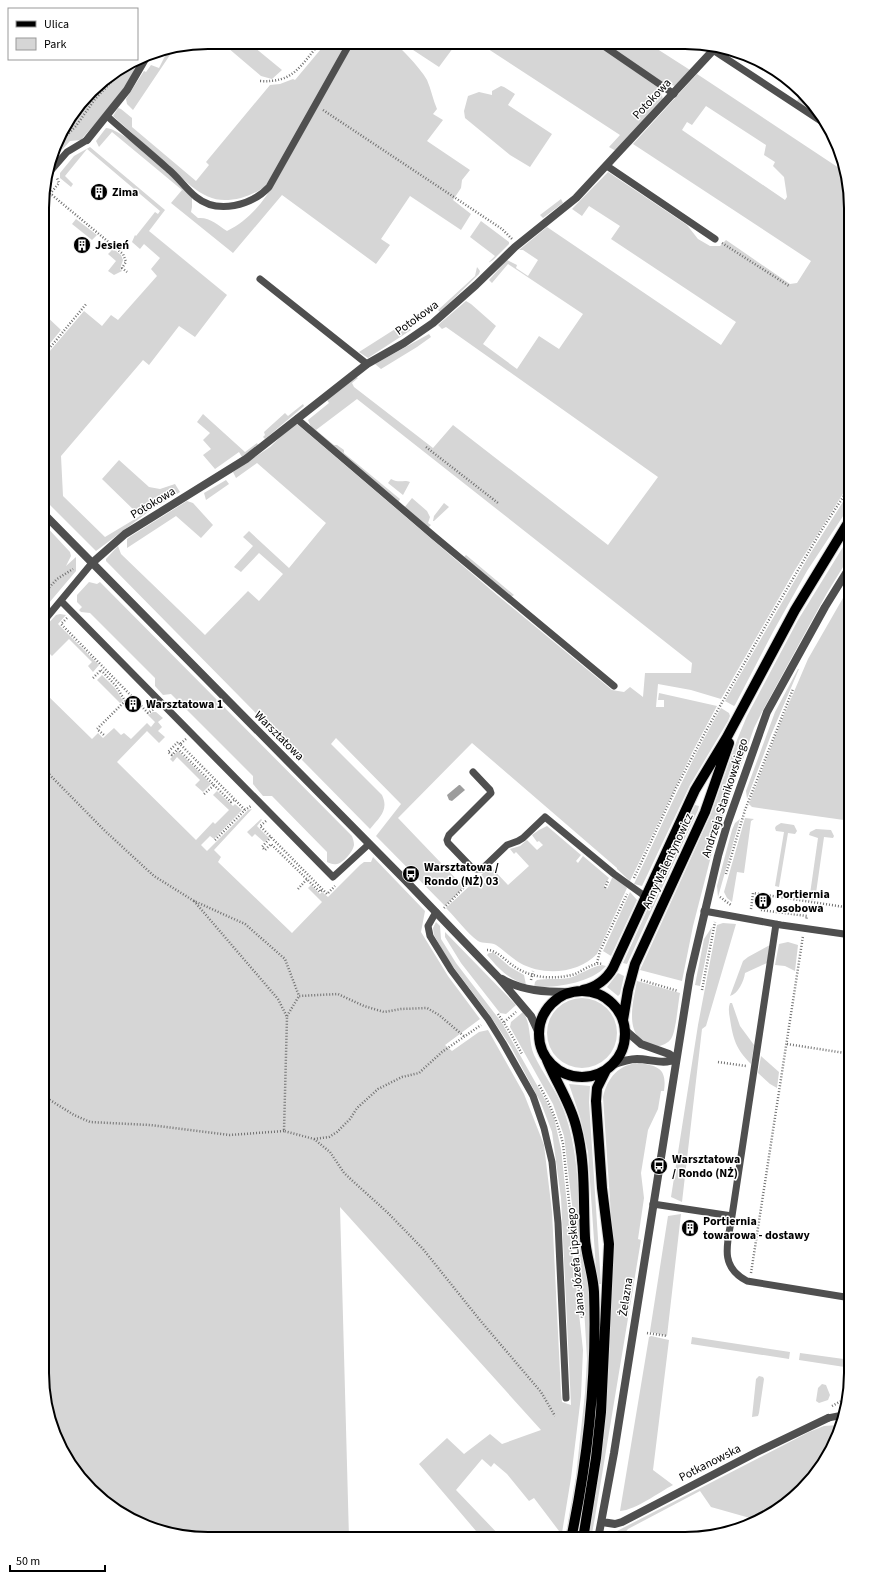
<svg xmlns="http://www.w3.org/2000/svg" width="893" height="1581" viewBox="0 0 893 1581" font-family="'Source Sans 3',sans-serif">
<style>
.green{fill:#d6d6d6;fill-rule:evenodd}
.water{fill:#9d9d9d}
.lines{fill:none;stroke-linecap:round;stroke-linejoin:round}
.primary-casing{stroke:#dbdbdb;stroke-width:12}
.path{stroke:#717171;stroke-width:2.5;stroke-dasharray:1 2;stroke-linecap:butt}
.lane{stroke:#4f4f4f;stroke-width:7}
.street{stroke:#4f4f4f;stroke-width:8}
.primary{stroke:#000;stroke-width:10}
.labels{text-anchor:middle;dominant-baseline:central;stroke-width:3;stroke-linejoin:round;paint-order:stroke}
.street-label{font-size:12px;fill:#000;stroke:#fff}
.poi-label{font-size:12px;font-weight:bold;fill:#000;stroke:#fff;text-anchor:start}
.rim{fill:none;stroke:#000;stroke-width:2}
</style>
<rect width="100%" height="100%" fill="#fff"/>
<path class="green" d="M221 42H248L282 70 272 79 261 76Z
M326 43H347L276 169C272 175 269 183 264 187 258 192 248 196 241 198 219 203 208 199 191 186L113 116 118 108 121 109 132 118V127L196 181 209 165 206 162 270 85 280 84 293 79 295 80Z
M354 43C366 43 380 41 392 43 399 44 424 73 427 80 431 89 433 100 437 109L433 114 443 120 427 141 470 170 462 180 461 188 453 200 471 214 461 230 410 196 381 239 390 245 376 264 282 195 233 253 171 203 182 190 112 132 99 147 96 141 106 128C125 129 178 182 192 197V207L191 212 198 218C210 217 218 225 227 231 263 214 280 173 298 141 316 108 334 74 354 43Z
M409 43 456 44 439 67 407 46Z
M466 44H596L656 86 661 90 663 100 616 151 609 147 620 135 482 45 478 49Z
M606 44 613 45 617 48 620 45H651L690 70 675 86 662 82Z
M174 49 133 110 127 104 126 99 144 71 146 72 151 65 159 68 168 50Z
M137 59C137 79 95 123 81 140L70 141 50 163 59 134 98 83Z
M697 74 845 172 851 208V481L795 570 721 699 691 690 658 684 656 707H664V700H658L659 693 717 706 694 749 630 881 617 869V868L472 743 398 818 464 887 445 906 376 836 401 804 336 738 331 744 382 795C389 810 380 817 370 829L106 561V559L118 546 121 554 205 635 248 591 259 601 283 574 259 553 241 572 234 567 253 546 243 537 249 531 289 568 326 523 257 463 236 478 233 472 270 447 290 428 297 424 497 595 612 690 624 692 630 687 643 697 645 673H691L692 663 357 399 316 430 334 445H337L344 450V453L400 499 398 502 311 427 308 420 329 403 327 400 356 377 358 378 352 383 354 387 433 448 453 425 608 545 658 477 446 327 442 329 438 325 466 301 471 304 496 326 483 344 517 369 539 336 559 349 583 314 508 264 492 283 489 280 507 260 517 265 516 268 528 276 538 260 523 250H519L547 227 721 345 736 322 611 239 620 226 589 206 582 216 572 209 608 172 687 225 698 239 710 246H720L726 240 790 284 797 283 811 261 633 144ZM706 106 766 145 764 155 775 162 773 166 784 177 787 197 785 200 682 130 687 122 692 125Z
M501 86 504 87 515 94 508 105 552 134 530 167 510 155 465 118 464 111 468 96 479 92 492 95V91Z
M802 92 823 116 824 118 797 101Z
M90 147 165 210 149 231 227 295 195 337 179 326 149 365 143 360 61 456 63 496 105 537 140 516 102 479 119 460 149 487 160 489 175 484 180 492 152 509 96 551 43 498V359L84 311 102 326 111 315 118 320 157 276 151 269 160 258 144 244 140 249 132 242 135 235 136 236 155 212 158 214 160 211 87 149 65 176 73 184 71 187 60 178V173L74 156Z
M561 199 563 203 543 218 540 215Z
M76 219 97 235 92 240 72 224Z
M481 221 509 242V244L493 260 488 263 495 256 470 237Z
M111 247 121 255 123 260 120 269 122 271 114 275 108 271 116 261 108 254 111 251 110 249Z
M477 267 480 271 479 274 440 312 438 310 475 276Z
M43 313 61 330 43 352Z
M403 324 411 330 368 358 359 352Z
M429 334 431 337 417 347 381 369 375 364Z
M303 404 304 406 265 439 263 437 265 435 264 432 285 413 288 416Z
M203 414 245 452 257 443 258 445 242 457 239 452 215 469 203 455 211 449 203 440 210 433 197 422Z
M391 479C401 484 403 479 410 482L403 495 388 483Z
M226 480 229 484 206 500 204 493Z
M851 489V504L807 571 774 630 735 705 734 706 725 701 810 554Z
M412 498 427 511 430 517 428 523 431 525 428 528 404 508Z
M187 501 193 503 213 525 201 538 176 516 127 548V539L131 536Z
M444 503 449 507 434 521H433L434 516Z
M43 523 70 552 71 556 66 566 76 557V571L43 610V577L45 575 43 573Z
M851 534V554L827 593 763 710 754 728 717 833 693 926 682 981 640 970 711 814 737 740 747 716 798 620Z
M466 555 514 595 511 597 464 557Z
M89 582 97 584 100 582 352 836C353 839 354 842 354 845 353 852 343 863 337 864 333 865 330 863 327 862V852L272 796H263L253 784V776L171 694 163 695 155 686V678L90 613 81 612 79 610 82 607 77 602V595Z
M851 584V821L752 807 749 804 781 722 808 659Z
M60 614 66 615 58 624 99 665 93 672 88 666 92 662 69 639 52 656 43 647V629L56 615Z
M798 669H799L771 735 747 799 746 791 775 712Z
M102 675 115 688 123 701 120 703 97 680Z
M43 691 92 739 98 733 103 738 114 728 121 735 124 733 131 739 147 723 151 727 155 722 148 715 153 712H156L163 718 158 722 162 727 158 731 165 737 159 743 147 731 117 762 196 840 213 822 215 824 229 810 213 795 217 791 233 806 235 804 242 810 214 839 210 836 201 845 207 851 248 810 252 809 214 850 221 857 218 862 292 933 322 902 308 888 311 885 320 894 322 892 328 897 360 865 364 862H371L373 857 425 911 421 932 448 976 480 1019 445 1045 452 1051 479 1032 488 1030 524 1094 544 1145 552 1212 561 1393 562 1402 571 1405 561 1198 552 1132 541 1103 511 1047 489 1014 448 960 434 935 433 928 436 922 440 926 441 939 456 963 502 1023 547 1103 554 1118 561 1149 583 1350 581 1396 571 1478 561 1539H558L559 1531 534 1498 529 1501 507 1474 494 1463 491 1467 482 1459 456 1490 502 1538H482L419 1464 447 1438 464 1454 490 1434 502 1444 541 1430 340 1207 349 1538H186L144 1526 107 1505 76 1474 51 1427 42 1373Z
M721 708 729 713 730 716 728 721 690 785 642 886 634 884C662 825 688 765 721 708Z
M178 751 211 784 203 792 195 785 200 780 177 757 173 762 170 759Z
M695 805 699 806 698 810 627 964 623 963Z
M745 818 754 819 751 821 744 873 737 872 732 902 727 898 724 892Z
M261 819 262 820 257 826 269 838 264 842 255 834 252 837 247 832Z
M740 819 718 897 717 886 732 830 735 823Z
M781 823 794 825 797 831 795 834 788 833 779 887 775 886 784 832 776 831 775 828 776 826Z
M547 826 581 855 576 861 578 863 583 856 609 878 604 886 607 889 613 876 627 888 597 954C578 974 543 976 520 963 511 958 504 950 496 945 491 942 483 944 478 941 467 933 456 918 446 908L478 878 487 885 488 882 481 875 490 866 508 885 529 866 516 852 514 854 510 849 520 846 527 840 537 850 543 845 539 841 537 842 532 835 539 830Z
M816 829 831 830 834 836 833 838 824 837 815 900 800 898 802 893 810 894 818 838 809 835 810 832Z
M630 892 637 900 611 956 603 951Z
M723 923 736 924 706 1026 702 1029 682 1202 671 1197 698 1025 717 925Z
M712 927 700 986 695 985 704 939Z
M445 932 516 1005 506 1014 500 1013 461 963 445 937Z
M788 942 798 945 795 971 785 966 775 965 779 944Z
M770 945 767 963 745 973C744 981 738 994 730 996L743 961 748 957Z
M489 953H494L510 967 524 975 526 985C507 978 500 970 487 955Z
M602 965 606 966C591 983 556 988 534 987L535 982 537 980C547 978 558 980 569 978 580 975 590 967 602 965Z
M618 973 624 976 620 994 618 996 607 987Z
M637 981 680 993C678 1003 676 1032 671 1039 668 1043 661 1047 655 1046 622 1040 633 1003 637 981Z
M547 1033a35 35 0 1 1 70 0a35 35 0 1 1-70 0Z
M730 1003H732L740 1026 754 1045 751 1064C736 1049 733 1039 730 1019 729 1013 728 1008 730 1003Z
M523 1012C532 1025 528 1041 534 1055 543 1074 557 1091 564 1111 578 1149 578 1190 581 1230 582 1248 588 1266 589 1284 591 1337 589 1390 583 1443 579 1475 573 1507 567 1539H565L576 1476 585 1393 587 1359 584 1307 564 1136 553 1104 510 1027 511 1022Z
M761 1056 779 1072 777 1088 770 1084 758 1073Z
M639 1063C659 1066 667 1069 664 1091H661L658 1109 648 1130 641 1173 644 1198 638 1239 641 1240 595 1517 591 1539H587L613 1245 603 1097C607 1078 619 1064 639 1063Z
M569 1084 590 1086 589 1102 601 1284H597L588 1152 580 1117Z
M681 1214 667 1336 650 1332V1331L668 1216Z
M651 1336 669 1340 653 1470 673 1485C659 1492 636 1510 620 1511L649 1337Z
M692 1337 790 1352 789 1359 691 1344Z
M800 1353 851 1360V1368L799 1360Z
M759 1376 763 1377 764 1379 759 1413 758 1416 752 1417 756 1379Z
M822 1384 826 1385 830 1395 828 1400 819 1403 816 1401 818 1388Z
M838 1425 841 1426 838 1436 817 1474 786 1505 757 1520 711 1507 700 1491 628 1529 620 1539H615L617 1531 809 1432 824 1426Z"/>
<path class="water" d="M459 785H460L465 790 452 801 449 800 447 795Z"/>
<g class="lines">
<g class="primary-casing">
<path id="primary" d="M583 990C597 987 606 980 613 968L695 790 727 737 795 610 851 518
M539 1034a43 43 0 1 1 86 0a43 43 0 1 1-86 0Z
M623 1020 628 990 635 964 705 812 729 743
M547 1060C556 1082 570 1102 576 1126 586 1163 583 1200 585 1238 586 1256 593 1273 594 1292 597 1374 588 1458 571 1539
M583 1539 596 1458 601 1412 609 1244 602 1188 596 1101 597 1088 606 1070"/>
</g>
<path class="path" d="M260 81C294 83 300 66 320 43
M92 91 127 69
M323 110 502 229 512 239
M56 146 76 126 95 99 115 78
M43 193 52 195 123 254 126 262 122 268 127 272
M50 194 59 183 57 178
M722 243 789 286
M43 356 87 303
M426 447 498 503
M43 594 57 579 73 569
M67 618 61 624 148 713 154 709
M101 670 116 686 125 701 97 729 104 735
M93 678 101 670
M186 739 180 744 245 810
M180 744 178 742 168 752 172 755 178 749 231 802 234 800
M43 768 104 830 154 876 194 901 245 924 285 959 299 996 338 994 364 1006 384 1012 401 1009 427 1008 439 1015 465 1037
M204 794 214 785
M266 821 260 826 327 894 335 886
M271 837 262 847 265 850 271 844 320 892 322 890
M215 840 245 810 251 806
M726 874 745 810 793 689
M634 878 676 788 707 729 774 611 821 531 851 485
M605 888 608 881
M298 889 307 879
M720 897 731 905
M194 901 278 999 287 1017 284 1131 314 1139 330 1152 344 1173 388 1213 423 1249 479 1319 541 1392 555 1416
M444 908 474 877
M751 909 753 893 851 908
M761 910 807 916 806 920
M487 950C497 950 507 962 515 967 524 973 534 976 544 977 555 978 565 977 575 974 584 970 593 962 603 964
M597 963 600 951 627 894
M531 980 533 971
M641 980 678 991
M702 990 715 922
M498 1014 511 1034 522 1054
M287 1016 299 996
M504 1022 516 1012
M787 1044 851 1054
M718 1062 746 1066
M539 1085C550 1104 558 1123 563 1144L572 1230
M42 1095 74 1115 90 1122 150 1125 230 1135 284 1131
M314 1139 329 1137 337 1132 350 1119 357 1108 378 1089 402 1077 419 1073 442 1052 481 1025
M575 1257 582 1318
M751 1273 803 936
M647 1333 667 1336
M832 1406 847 1398"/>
<path class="lane" d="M601 44 674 94
M713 50 824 123
M107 116C127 134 148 151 168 169 178 177 186 189 196 197 218 215 252 205 269 187L350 43
M607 166 715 239
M47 175 67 152 87 140
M260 279 367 364
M297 419 435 537 614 686
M61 601 333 877 369 844
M43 622 92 563
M473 772 490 790 491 793 449 835 447 840 448 843 472 868 477 869H482L507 845 518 841 523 838 545 817 614 874 646 897
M704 911 781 925 851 935
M436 912 428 926 430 936 451 970 488 1019 503 1043 533 1096 544 1128 552 1162 558 1223 566 1398
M653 1204 732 1216C728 1242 718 1266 747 1281L851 1298
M732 1216 776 924
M828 1418 843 1415"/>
<path class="street" d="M87 140 127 90 148 54
M43 513 405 880 498 977 531 1016 538 1031
M92 563 125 534 246 459 367 364 404 343 433 323 476 285 515 247 576 198 718 45
M502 979C522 991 546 992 569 992
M625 1030 641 1044 669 1054 676 1059
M612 1065C620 1062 628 1059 637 1059 650 1059 664 1065 676 1059
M602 1522 615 1524 622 1522 755 1453 828 1418
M598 1539 614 1453 690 975 718 856 727 825 767 712 825 607 851 565"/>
<use href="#primary" class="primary"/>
</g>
<defs>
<g id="building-disc" transform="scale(0.9)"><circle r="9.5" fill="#000" stroke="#fff"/><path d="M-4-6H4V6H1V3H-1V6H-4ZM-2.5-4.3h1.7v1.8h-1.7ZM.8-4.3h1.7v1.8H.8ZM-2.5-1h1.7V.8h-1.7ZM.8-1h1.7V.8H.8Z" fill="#fff"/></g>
<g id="bus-disc" transform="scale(0.9)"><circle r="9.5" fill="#000" stroke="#fff"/><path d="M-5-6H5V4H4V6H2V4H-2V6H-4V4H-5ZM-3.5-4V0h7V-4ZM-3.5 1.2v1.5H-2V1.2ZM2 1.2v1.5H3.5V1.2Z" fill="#fff"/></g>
</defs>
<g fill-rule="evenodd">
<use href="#building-disc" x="99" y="192"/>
<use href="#building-disc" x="82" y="245"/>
<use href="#building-disc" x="133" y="704"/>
<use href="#bus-disc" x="411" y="874"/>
<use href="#building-disc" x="763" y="901"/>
<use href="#bus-disc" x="659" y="1166"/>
<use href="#building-disc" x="690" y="1228"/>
</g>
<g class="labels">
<g class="street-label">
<text transform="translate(652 99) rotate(-47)">Potokowa</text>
<text transform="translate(417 318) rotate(-36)">Potokowa</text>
<text transform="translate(153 503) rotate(-31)">Potokowa</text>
<text transform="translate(279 736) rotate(45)">Warsztatowa</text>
<text transform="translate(725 798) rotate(-72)">Andrzeja Stanikowskiego</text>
<text transform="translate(668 861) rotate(-65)">Anny Walentynowicz</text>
<text transform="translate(576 1262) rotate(-95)">Jana Józefa Lipskiego</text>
<text transform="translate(626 1297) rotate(-81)">Żelazna</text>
<text transform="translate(710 1463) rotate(-27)">Potkanowska</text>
</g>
<g class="poi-label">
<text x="112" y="192">Zima</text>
<text x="95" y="245">Jesień</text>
<text x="146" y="704">Warsztatowa 1</text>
<text x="424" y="867">Warsztatowa /<tspan x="424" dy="14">Rondo (NŻ) 03</tspan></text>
<text x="776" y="894">Portiernia<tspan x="776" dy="14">osobowa</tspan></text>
<text x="672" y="1159">Warsztatowa<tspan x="672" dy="14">/ Rondo (NŻ)</tspan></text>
<text x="703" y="1221">Portiernia<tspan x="703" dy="14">towarowa - dostawy</tspan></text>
</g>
</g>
<path d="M0 0H893V1581H0ZM208 49H685A159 159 0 0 1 844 208V1373A159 159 0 0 1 685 1532H208A159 159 0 0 1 49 1373V208A159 159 0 0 1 208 49Z" fill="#fff" fill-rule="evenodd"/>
<path class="rim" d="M208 49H685A159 159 0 0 1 844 208V1373A159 159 0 0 1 685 1532H208A159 159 0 0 1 49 1373V208A159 159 0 0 1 208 49Z"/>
<rect x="8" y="8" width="130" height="52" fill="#ffffff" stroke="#999999"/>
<rect x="16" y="21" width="20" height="6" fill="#000000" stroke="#999999"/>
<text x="44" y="28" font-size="12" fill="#000000">Ulica</text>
<rect x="16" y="38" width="20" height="12" fill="#d6d6d6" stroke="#999999"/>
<text x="44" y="48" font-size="12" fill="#000000">Park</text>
<path d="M10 1565v6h95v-6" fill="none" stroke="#000000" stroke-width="2"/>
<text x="16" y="1565" font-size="12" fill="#000000" stroke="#ffffff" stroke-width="3" paint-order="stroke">50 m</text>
</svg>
